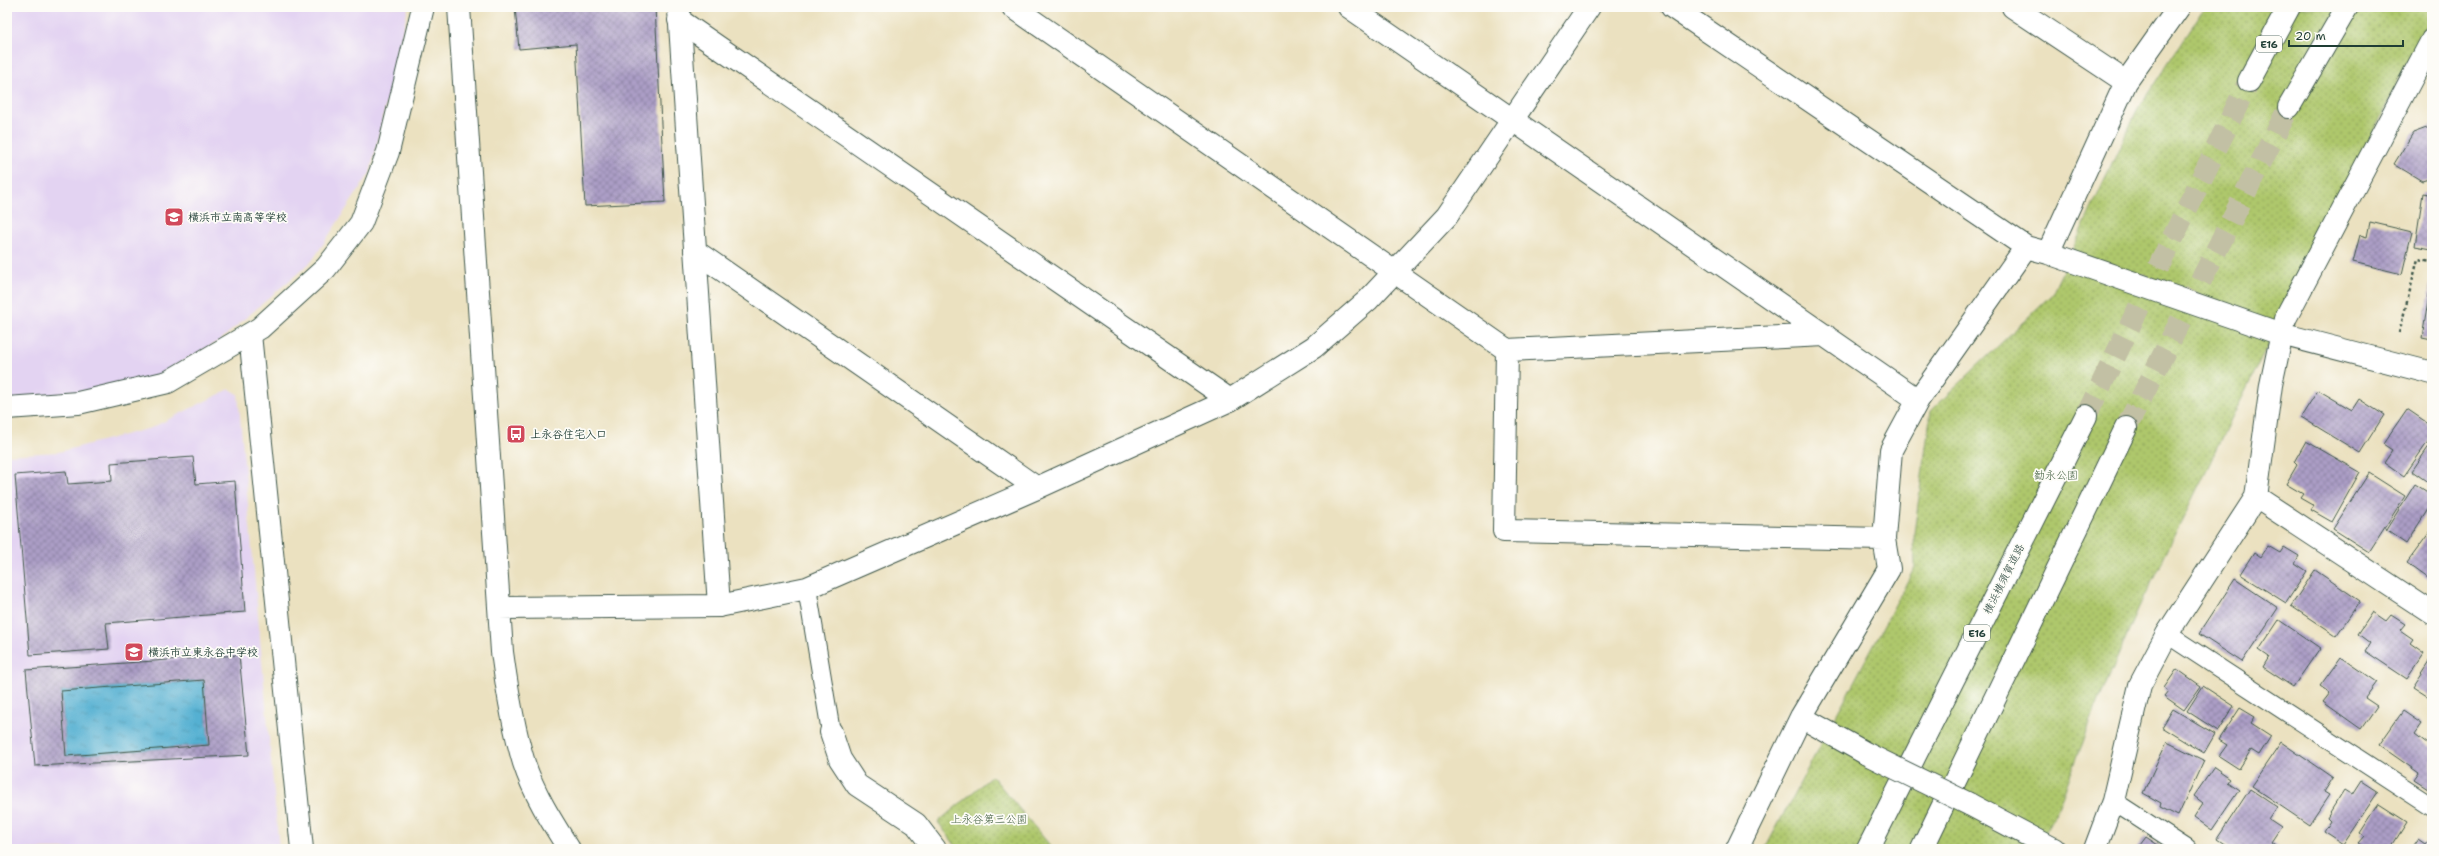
<svg xmlns="http://www.w3.org/2000/svg" width="2439" height="856" viewBox="0 0 2439 856" font-family="'Shantell Sans','Klee One',sans-serif">
<style>
.built{fill:#e3d3f2}
.park{fill:url(#park-dots);stroke:#668250}
.water{fill:url(#water-ripples);stroke:#3a7683}
.building{fill:url(#building-cross-hatch);fill-rule:evenodd}
.lines{fill:none;stroke-linecap:round;stroke-linejoin:round}
.motorway-tunnel{stroke:#c2c0a4;stroke-width:22;stroke-dasharray:22 11;stroke-linecap:butt}
.service-casing{stroke:#3e5649;stroke-width:20}
.minor-casing{stroke:#3e5649;stroke-width:24}
.tertiary-casing{stroke:#3e5649;stroke-width:24}
.motorway-casing{stroke:#3e5649;stroke-width:24}
.path{stroke:#3e5649;stroke-width:2.5;stroke-dasharray:3 3;stroke-linecap:butt}
.service{stroke:#fff;stroke-width:18}
.minor{stroke:#fff;stroke-width:22}
.tertiary{stroke:#fff;stroke-width:22}
.motorway{stroke:#fff;stroke-width:22}
.minor-bridge-casing{stroke:#3e5649;stroke-width:24;stroke-linecap:butt}
.minor-bridge{stroke:#fff;stroke-width:22}
.labels{text-anchor:middle;dominant-baseline:central;stroke-width:3.5;stroke-linejoin:round;paint-order:stroke}
.shield{fill:#fdfcf7;stroke:#62766e;stroke-width:1}
.shield-label{font-size:10px;font-weight:bold;fill:#1f3d34}
.poi-label{font-size:11px;font-weight:bold;fill:#1f3d34;stroke:#fdfcf7;text-anchor:start}
.park-label{font-size:11px;fill:#436042;stroke:#fdfcf7}
.street-label{font-size:11px;fill:#1f3d34;stroke:#fdfcf7}
</style>
<defs>
<pattern id="park-dots" width="8" height="8" patternUnits="userSpaceOnUse"><rect width="8" height="8" fill="#aec76c"/><path d="M2 2h.1M6 6h.1" fill="none" stroke="#8da35a" stroke-width="1.8" stroke-linecap="round"/></pattern>
<pattern id="water-ripples" width="26" height="14" patternUnits="userSpaceOnUse"><rect width="26" height="14" fill="#54b0d2"/><path d="M2 4q2-2 4 0t4 0M15 11q2-2 4 0t4 0" fill="none" stroke="#4590ab"/></pattern>
<pattern id="building-cross-hatch" width="8" height="8" patternUnits="userSpaceOnUse"><rect width="8" height="8" fill="#ac9ec6"/><path d="M0 0l8 8M0 8l8-8" fill="none" stroke="#8b82a2"/></pattern>
</defs>
<rect width="100%" height="100%" fill="#fdfcf7"/>
<filter id="ink" filterUnits="userSpaceOnUse"><feTurbulence type="fractalNoise" baseFrequency=".025" numOctaves="2"/><feDisplacementMap in="SourceGraphic" scale="8" xChannelSelector="R" yChannelSelector="G"/><feConvolveMatrix kernelMatrix="1 2 1 2 8 2 1 2 1" color-interpolation-filters="sRGB"/></filter>
<filter id="wash" filterUnits="userSpaceOnUse"><feTurbulence type="fractalNoise" baseFrequency=".012" numOctaves="4" result="noise"/><feDisplacementMap in="SourceGraphic" scale="16" xChannelSelector="R" yChannelSelector="G"/><feGaussianBlur stdDeviation="0.9" result="paint"/><feColorMatrix in="noise" values="0 0 0 0 0 0 0 0 0 0 0 0 0 0 0 0 0 1.4 0 .05"/><feComposite in="paint" operator="in"/></filter>
<g filter="url(#wash)">
<rect width="100%" height="100%" fill="#ebe1c0"/>
<path class="built" d="M7 7H408L370 173 312 261 219 341 138 386 7 405Z
M230 389 238 394 279 849H7V455L59 452 151 428Z"/>
<path class="park" d="M2205 7H2432V17L2410 57 2138 609 2098 703 2055 815 2035 849H1765L1915 567 1914 533 1931 411 2052 294 2137 110Z
M992 776 1053 849H958L938 822Z"/>
<path class="water" d="M204 680 209 745 66 756 61 691Z"/>
<g id="blocks">
<path class="building" d="M515 7H655L665 202 585 206 576 44 519 49Z
M2432 126V178L2422 181 2394 164 2413 133Z
M2423 193 2432 195V249L2415 246Z
M2370 222 2412 232 2402 274 2353 262 2360 235 2367 237Z
M2431 283 2432 284V340L2422 338Z
M2318 390 2352 410 2359 399 2384 415 2360 453 2301 417Z
M2407 409 2432 426V436L2404 476 2384 462 2392 450 2383 444Z
M2306 441 2360 472 2332 522 2311 510 2314 506 2300 498 2303 494 2286 484 2297 465 2294 462Z
M2432 442V485L2412 471Z
M193 457 196 484 235 481 245 612 106 623 109 649 30 655 15 475 66 471 68 484 112 481 111 463Z
M2369 473 2405 496 2369 552 2333 529Z
M2415 484 2432 495V503L2406 544 2386 530Z
M2432 529V581L2407 563Z
M2268 546 2280 553 2284 547 2299 556 2295 563 2307 571 2286 603 2240 574 2254 552 2261 557Z
M2315 570 2360 601 2336 636 2291 606Z
M2235 579 2278 608 2242 662 2199 634Z
M2373 612 2386 621 2391 615 2405 624 2400 630 2413 639 2410 643 2424 653 2407 679 2365 651 2370 643 2358 634Z
M2279 620 2320 648 2293 687 2263 667 2269 657 2259 650Z
M239 655 249 755 35 766 26 670ZM204 680 209 745 66 756 61 691Z
M2341 657 2377 682 2365 698 2377 706 2361 729 2323 702 2330 693 2320 686Z
M2432 658V694L2430 698 2413 687Z
M2177 669 2201 686 2184 710 2164 696 2168 691 2164 688Z
M2203 686 2234 706 2218 731 2187 711Z
M2240 708 2255 717 2251 723 2271 736 2259 755 2251 750 2239 769 2219 756 2227 745 2219 740Z
M2173 709 2215 734 2204 753 2162 727Z
M2403 711 2422 724 2415 734 2432 747 2431 791 2414 780 2419 773 2379 745Z
M2167 742 2204 760 2178 816 2160 807 2161 803 2143 793Z
M2281 742 2333 778 2324 792 2329 795 2309 825 2251 786Z
M2214 767 2230 778 2227 782 2239 790 2212 830 2194 817 2203 803 2194 796Z
M2361 781 2378 792 2343 844 2323 831 2330 820 2327 817 2344 790 2352 795Z
M2250 789 2277 807 2269 819 2281 827 2271 842 2281 849H2232L2217 839Z
M2379 804 2407 822 2390 849H2367L2358 843 2364 836 2360 833Z
M2432 835V849H2411L2418 839 2425 844Z
M2146 837 2164 849H2137Z"/>
</g>
</g>
<g filter="url(#ink)">
<use href="#blocks" fill-opacity="0" stroke="#3e5649" stroke-width="1"/>
<g class="lines">
<path class="motorway-tunnel" d="M2086 416 2249 81
M2126 428 2289 107"/>
<g class="service-casing">
<path id="service" d="M807 588 831 732
M2167 634 2432 807
M2113 801 2187 849"/>
</g>
<g class="minor-casing">
<path id="minor" d="M1013 7 1507 350 1825 335
M1349 7 1918 400
M1672 7 2026 247
M2013 7 2126 82
M679 10 719 606
M679 20 1230 400
M695 251 1037 488
M2048 253 2126 82 2179 7
M250 334 302 849
M1507 350 1504 531 1884 539
M7 408 78 403 168 382 260 328 326 268 361 223 388 152 423 7
M2256 497 2432 613
M1801 717 1867 754
M831 732 840 759 857 785 916 824 935 849
M1969 804 2054 849
M1737 849 1801 717 1889 569 1884 539 1891 450 1918 400 2026 247 2048 253 2281 334 2432 373
M2095 849 2113 801 2140 685 2167 634 2256 497 2271 385 2285 319 2432 40"/>
</g>
<g class="tertiary-casing">
<path id="tertiary" d="M459 7 502 652C507 689 513 727 524 763 534 794 552 822 569 849
M499 608 719 606 807 588 1037 488 1230 400 1314 347 1368 300 1447 216 1589 7"/>
</g>
<g class="motorway-casing">
<path id="motorway" d="M2249 81 2289 7
M2289 107 2347 7
M1868 849 2086 416
M1922 849 2126 428"/>
</g>
<path class="path" d="M2399 333 2418 259 2432 261"/>
<use href="#service" class="service"/>
<use href="#minor" class="minor"/>
<use href="#tertiary" class="tertiary"/>
<use href="#motorway" class="motorway"/>
<g class="minor-bridge-casing">
<path id="minor-bridge" d="M1867 754 1969 804"/>
</g>
<use href="#minor-bridge" class="minor-bridge"/>
</g>
</g>
<defs>
<g id="school-square" transform="scale(1)"><rect x="-9" y="-9" width="18" height="18" rx="4" fill="#d1495b" stroke="#fdfcf7"/><path d="M0-5L7-2L0 1L-7-2ZM-4 1L0 2.5L4 1V4Q0 6-4 4Z" fill="#fff"/></g>
<g id="bus-square" transform="scale(1)"><rect x="-9" y="-9" width="18" height="18" rx="4" fill="#d1495b" stroke="#fdfcf7"/><path d="M-5-6H5V4H4V6H2V4H-2V6H-4V4H-5ZM-3.5-4V0h7V-4ZM-3.5 1.2v1.5H-2V1.2ZM2 1.2v1.5H3.5V1.2Z" fill="#fff"/></g>
</defs>
<g fill-rule="evenodd">
<use href="#school-square" x="174" y="217"/>
<use href="#bus-square" x="516" y="434"/>
<use href="#school-square" x="134" y="652"/>
</g>
<g class="labels">
<g class="shield">
<rect x="2256" y="36" width="26" height="16" rx="3"/>
<rect x="1964" y="625" width="26" height="16" rx="3"/>
</g>
<g class="shield-label">
<text x="2269" y="44">E16</text>
<text x="1977" y="633">E16</text>
</g>
<g class="poi-label">
<text x="188" y="217">横浜市立南高等学校</text>
<text x="530" y="434">上永谷住宅入口</text>
<text x="148" y="652">横浜市立東永谷中学校</text>
</g>
<g class="park-label">
<text x="2056" y="475">勧永公園</text>
<text x="989" y="819">上永谷第三公園</text>
</g>
<g class="street-label">
<text transform="translate(2004 579) rotate(-63)">横浜横須賀道路</text>
</g>
</g>
<rect width="2439" height="856" fill="none" stroke="#fdfcf7" stroke-width="24"/>
<path d="M2289 40v6h114v-6" fill="none" stroke="#1f3d34" stroke-width="2"/>
<text x="2295" y="40" font-size="12" fill="#1f3d34" stroke="#fdfcf7" stroke-width="3" paint-order="stroke">20 m</text>
</svg>
